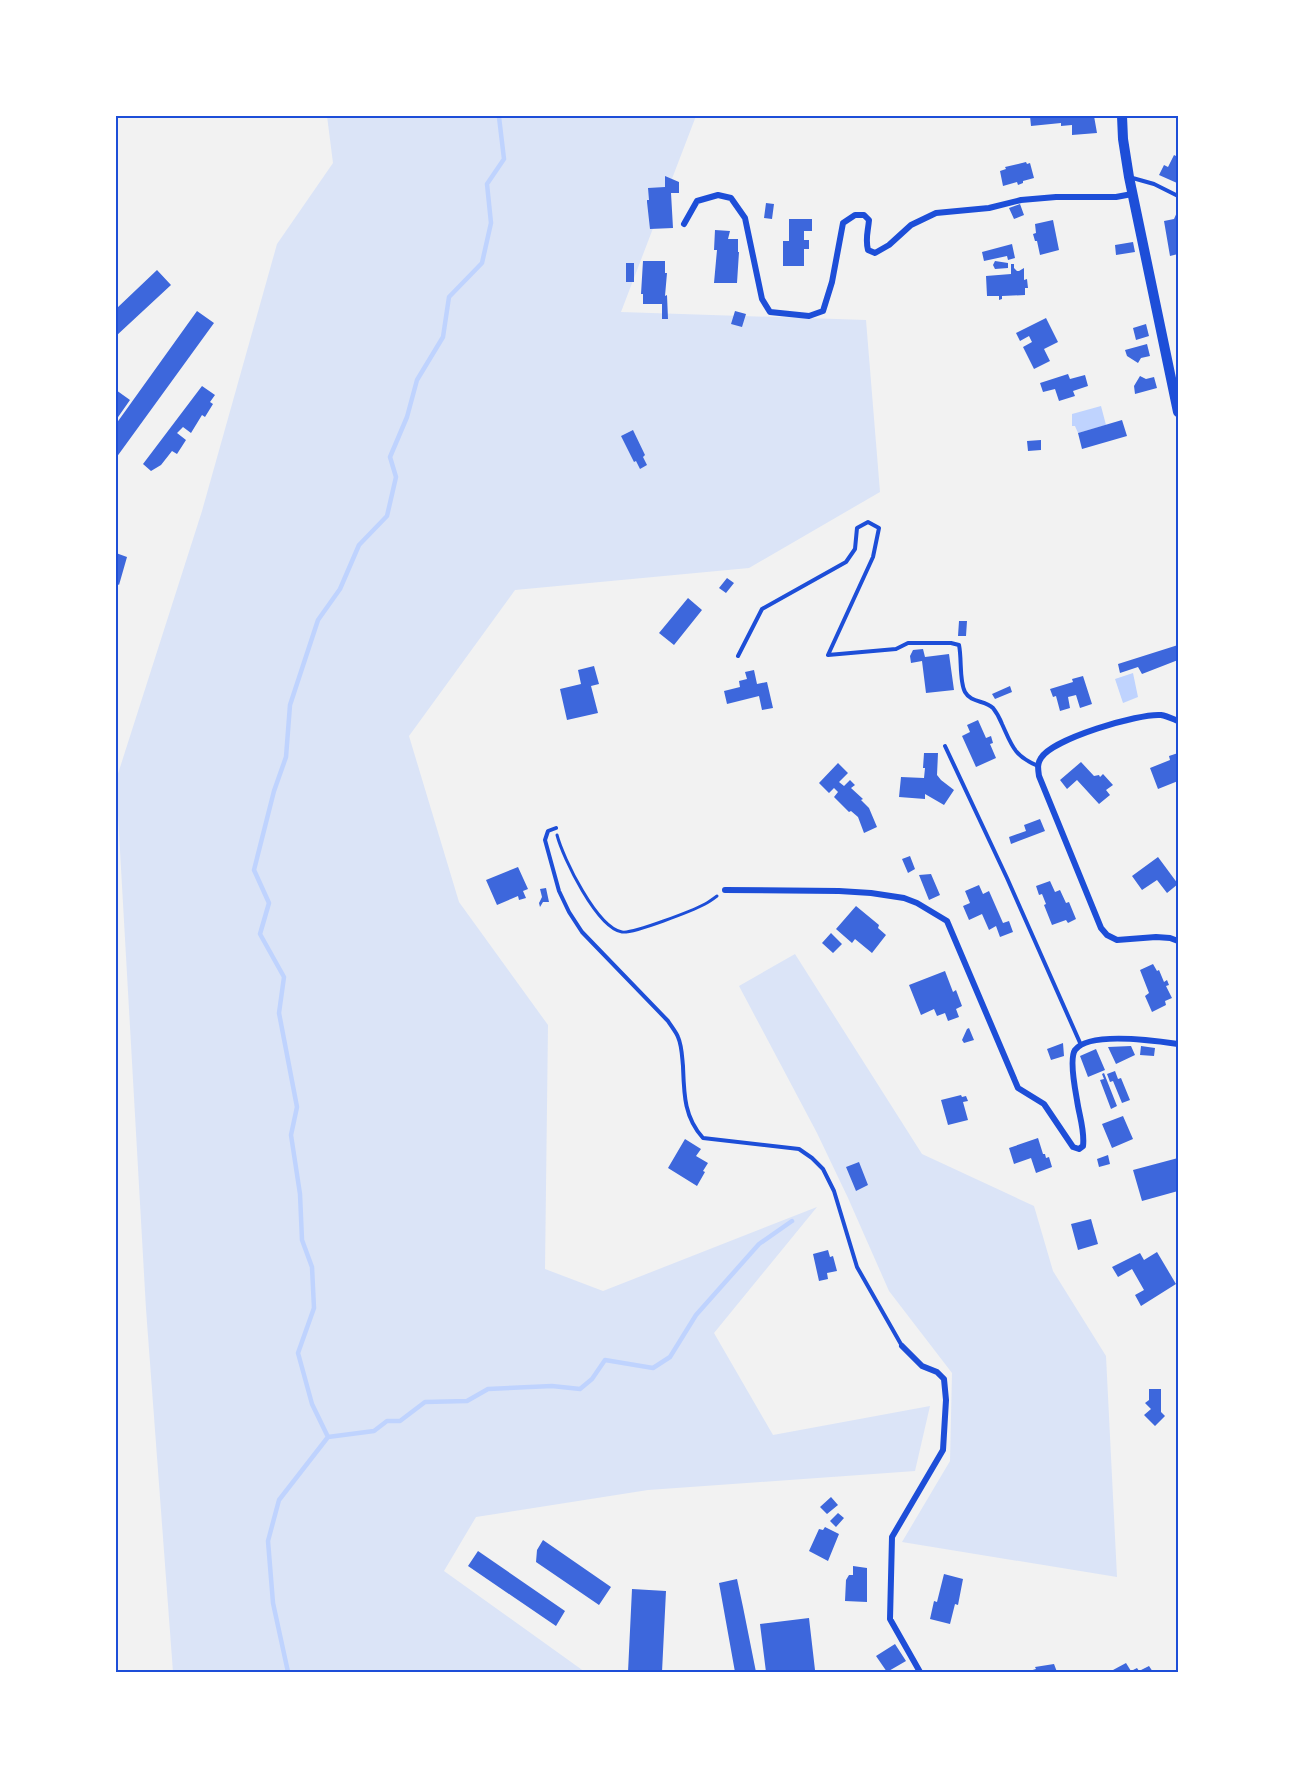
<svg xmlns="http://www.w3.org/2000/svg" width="1294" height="1788" viewBox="0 0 1294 1788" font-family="'DejaVu Sans',sans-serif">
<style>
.green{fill:#dbe4f7}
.water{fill:#bfd3fe}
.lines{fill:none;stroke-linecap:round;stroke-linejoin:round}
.stream{stroke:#bfd3fe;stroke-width:4.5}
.building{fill:#3d67dc}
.path{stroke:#1d4ed8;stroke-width:3}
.service{stroke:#1d4ed8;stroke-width:4}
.minor{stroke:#1d4ed8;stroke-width:6}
.tertiary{stroke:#1d4ed8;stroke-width:10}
.neatline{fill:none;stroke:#1d4ed8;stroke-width:2}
</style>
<rect width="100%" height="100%" fill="#f2f2f2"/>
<path class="green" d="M327 116H696L621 312 866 320 880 492 749 568 515 590 409 736 459 902 548 1025 545 1269 603 1291 817 1207 714 1333 773 1435 930 1406 915 1471 648 1490 476 1517 444 1571 585 1672H173L146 1309 116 780 202 511 277 244 333 163Z
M795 954 922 1154 1034 1206 1053 1271 1106 1356 1117 1577 902 1542 950 1461 952 1373 889 1291 848 1198 817 1133 739 986Z"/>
<path class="water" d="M1101 406 1106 425 1078 433 1075 426H1072V414Z
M1133 673 1138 697 1123 703 1115 679Z"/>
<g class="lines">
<path class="stream" d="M328 1437 374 1431 387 1421H400L425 1402 467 1401 488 1389 552 1386 580 1389 592 1379 605 1360 653 1368 670 1357 696 1315 759 1244 792 1221
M288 1672 273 1603 268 1541 279 1500 328 1437 312 1404 298 1353 314 1308 312 1267 302 1240 300 1194 291 1135 297 1107 279 1013 284 977 260 934 269 903 254 870 274 791 286 757 290 705 318 620 340 589 359 545 387 516 396 477 390 457 407 417 417 380 443 337 449 297 482 263 491 223 487 184 504 159 499 117"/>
</g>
<path class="building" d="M1030 116H1094L1097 133 1072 135V125L1061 126V123L1031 126Z
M1174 155 1178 157V179L1177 183 1159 175 1164 165 1168 167Z
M1026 162 1027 164 1030 163 1034 178 1023 181V183L1018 185 1017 182 1003 186 1000 171 1006 169 1005 167Z
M665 176 679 182V193H671L673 228 650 229 647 202V200H649L648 188 665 187Z
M766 203 774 204 772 219 764 218Z
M1020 204 1024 215 1014 219 1009 208Z
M1178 210V254L1170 256 1164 221 1174 219Z
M789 219H812V231H804V240H809V249H804V266H783V241H789Z
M1053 220 1059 250 1040 255 1037 241H1035L1033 234 1036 233 1035 224Z
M715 230 730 231 728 239H738V252H739L737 283H714L717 250H714Z
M1133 242 1135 252 1116 255 1115 245Z
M1012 244 1015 258 1008 260 1007 256 984 261 982 252Z
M643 261H665V273H667L665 296 667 295 668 319H662V304H643V294H641Z
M995 261 1008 263V268L995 269 993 265Z
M626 263H634V282H626Z
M1011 264H1014V268L1017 271H1019L1024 268V280L1027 279 1028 288H1025V295L1002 296V299L999 300V296H987L986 276 1011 274Z
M157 270 171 285 116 336V309Z
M197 311 214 323 116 458V424Z
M735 311 746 314 742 327 731 324Z
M1046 318 1058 342 1044 349 1050 361 1034 369 1023 347 1032 342 1029 336 1020 341 1016 333Z
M1146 324 1149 336 1136 340 1133 328Z
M1147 344 1150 356 1141 358 1138 363 1127 356 1125 350Z
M1068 374 1070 379 1085 375 1088 386 1073 391 1075 396 1059 401 1055 389 1043 392 1040 383Z
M1140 376 1146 379 1154 377 1157 388 1135 394 1134 386Z
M202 386 215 395 210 402 213 404 205 417 202 415 191 433 183 427 177 433 186 440 177 454 172 451 161 465 151 471 143 464Z
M116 390 130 400 116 420Z
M1122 420 1127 436 1082 449 1078 433Z
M633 430 645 455 643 457 647 465 640 469 636 461 634 462 621 436Z
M1041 440V450L1028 451 1027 441Z
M116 553 127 557 119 585 116 583Z
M727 578 734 583 726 593 719 588Z
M688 598 702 610 674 645 659 633Z
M959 621H967L966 636H958Z
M1178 645V660L1142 674 1138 667 1120 673 1118 664Z
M923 649 925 657 949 654 954 690 926 693 922 661 911 663 910 656 913 650Z
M594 666 599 684 591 686 598 713 567 720 560 689 581 684 578 670Z
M754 670 757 684 767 682 773 708 762 710 759 696 727 704 724 691 740 687 739 681 747 679 745 672Z
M1083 676 1092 704 1080 708 1076 695 1068 697 1070 708 1060 711 1056 696 1053 697 1050 689 1073 682 1072 679Z
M1010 686 1012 692 995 699 992 694Z
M978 720 986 738 991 736 993 743 990 744 996 758 976 767 962 736 970 732 967 725Z
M924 753H938L937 775 941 780 954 790 944 805 925 794V799L899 797 901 777 924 778 925 768H923Z
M1178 753V781L1158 789 1150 768 1170 760 1169 756Z
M1081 762 1094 776 1099 775 1100 777 1103 774 1113 785 1106 790 1110 795 1099 804 1077 780 1067 789 1060 780Z
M838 763 848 773 839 782 844 786 850 780 855 785 851 788 863 799 861 800 869 808 877 827 864 833 858 817 851 811 849 812 834 797 838 792 834 788 829 793 819 783Z
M1040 819 1045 831 1011 844 1009 837 1026 831 1024 825Z
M910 856 915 869 908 873 902 859Z
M1158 857 1178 884 1167 893 1157 880 1142 890 1132 876Z
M518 867 528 889 523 891 526 898 519 900 518 896 497 905 486 880Z
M931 874 940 895 929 900 919 875Z
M1050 881 1055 892 1060 890 1066 903 1069 902 1076 919 1068 923 1066 920 1052 925 1044 905 1046 904 1042 894 1039 895 1036 886Z
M979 885 983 894 989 891 1003 923 1009 921 1013 932 1000 937 996 926 989 930 982 914 969 920 963 906 970 903 965 891Z
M546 888 549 902H543L540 907 539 903 542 897 540 889Z
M856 906 879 925 878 928 886 935 872 953 855 939 852 943 836 929Z
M831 933 842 944 833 953 822 943Z
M1153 964 1157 971 1159 970 1164 982 1167 980 1169 985 1166 986 1172 998 1165 1001 1166 1005 1152 1012 1145 996 1149 993 1140 970Z
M945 971 953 992 956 990 962 1006 956 1009 959 1017 948 1021 945 1013 937 1016 934 1009 921 1015 909 985Z
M969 1028 974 1040 964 1043 962 1040 967 1029Z
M1063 1043 1064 1056 1051 1060 1047 1049Z
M1131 1046 1135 1055 1116 1064 1108 1047Z
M1141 1046 1155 1048 1154 1056 1140 1055Z
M1096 1049 1105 1070 1088 1077 1080 1056Z
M1115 1071 1118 1079 1121 1078 1130 1100 1122 1103 1113 1081 1110 1082 1107 1074Z
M1104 1073 1117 1106 1111 1109 1100 1080 1104 1079 1102 1074Z
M961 1095 962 1097 966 1096 968 1101 963 1102 968 1120 948 1125 941 1100Z
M1123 1116 1133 1139 1112 1148 1102 1124Z
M1038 1138 1043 1154H1045L1046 1158 1049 1157 1052 1167 1036 1173 1031 1158 1014 1164 1009 1148Z
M685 1139 701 1149 696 1156 708 1163 703 1171 705 1172 697 1186 668 1168Z
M1108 1155 1110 1164 1099 1167 1097 1159Z
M1178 1158V1191L1142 1201 1133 1170Z
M859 1162 868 1185 856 1191 846 1167Z
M1091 1219 1098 1244 1078 1250 1071 1224Z
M828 1250 830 1257 833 1256 837 1271 827 1273 828 1279 819 1281 813 1254Z
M1157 1252 1176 1284 1141 1306 1135 1295 1144 1290 1132 1269 1118 1277 1112 1267 1140 1253 1144 1260Z
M1149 1389H1161V1412L1165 1416 1155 1426 1144 1415 1151 1409 1145 1403 1149 1400Z
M831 1497 838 1505 827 1514 820 1507Z
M838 1513 844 1518 836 1527 830 1521Z
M825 1527 839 1534 828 1561 809 1551 819 1529 823 1530Z
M543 1540 611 1587 599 1605 536 1562 537 1550Z
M478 1551 565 1611 556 1626 468 1566Z
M853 1566 867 1568V1602L845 1601 846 1580 849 1575H853Z
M944 1574 963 1579 958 1605 955 1604 950 1624 930 1619 934 1601 937 1602Z
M737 1579 743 1607 756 1672H735L719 1583Z
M632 1589 666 1591 662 1672H628Z
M809 1618 815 1670 793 1672H766L760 1624Z
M895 1644 906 1661 887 1672 876 1656Z
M1126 1663 1131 1671 1137 1668 1139 1671 1149 1666 1153 1672H1114L1113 1670Z
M1054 1664 1057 1672H1026L1036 1669 1035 1667Z"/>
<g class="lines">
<path class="path" d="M557 835C563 858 597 928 622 932 633 934 694 910 705 904 709 902 713 899 717 896"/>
<path class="service" d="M1129 177 1154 184 1178 196
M738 656 762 609 846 562 855 549 857 528 868 522 879 528 873 557 828 655 896 649 908 643H951L959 645C962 659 959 681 965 692 971 703 985 700 993 708 997 713 1000 719 1002 724 1012 746 1014 756 1038 766
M945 746 1007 878 1081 1045
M556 828 548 831 545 840 559 891 569 912 582 932 668 1021C671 1026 676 1032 678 1037 682 1046 682 1057 683 1066 684 1094 684 1117 703 1138L799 1149 812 1158 823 1169 834 1191 857 1267 902 1346"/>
<path class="minor" d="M684 224 697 201 718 195 731 198 745 218 762 299 770 312 809 316 823 311 832 282 843 223 855 215H864L869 220C868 232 865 239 868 250L875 253 889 245 911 225 936 213 989 208 1021 200 1056 197H1116L1132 194
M1178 721C1173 719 1167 716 1161 715 1139 713 1052 739 1041 758 1037 764 1038 769 1039 776L1101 928 1107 935 1117 940 1156 937 1170 938 1178 941
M725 890 839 891 871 893 904 898 917 903 947 921 1018 1088 1044 1104 1073 1147 1079 1149 1083 1146C1085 1131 1079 1115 1077 1100 1075 1089 1069 1059 1075 1050 1089 1031 1158 1041 1178 1044
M902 1346 922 1366 937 1372 944 1379 946 1400 943 1450 892 1537 890 1619 920 1672"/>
<path class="tertiary" d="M1122 116 1123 139 1129 177 1178 412"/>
</g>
<rect width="1294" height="1788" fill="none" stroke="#ffffff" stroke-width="234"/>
<rect x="117" y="117" width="1060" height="1554" class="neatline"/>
</svg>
